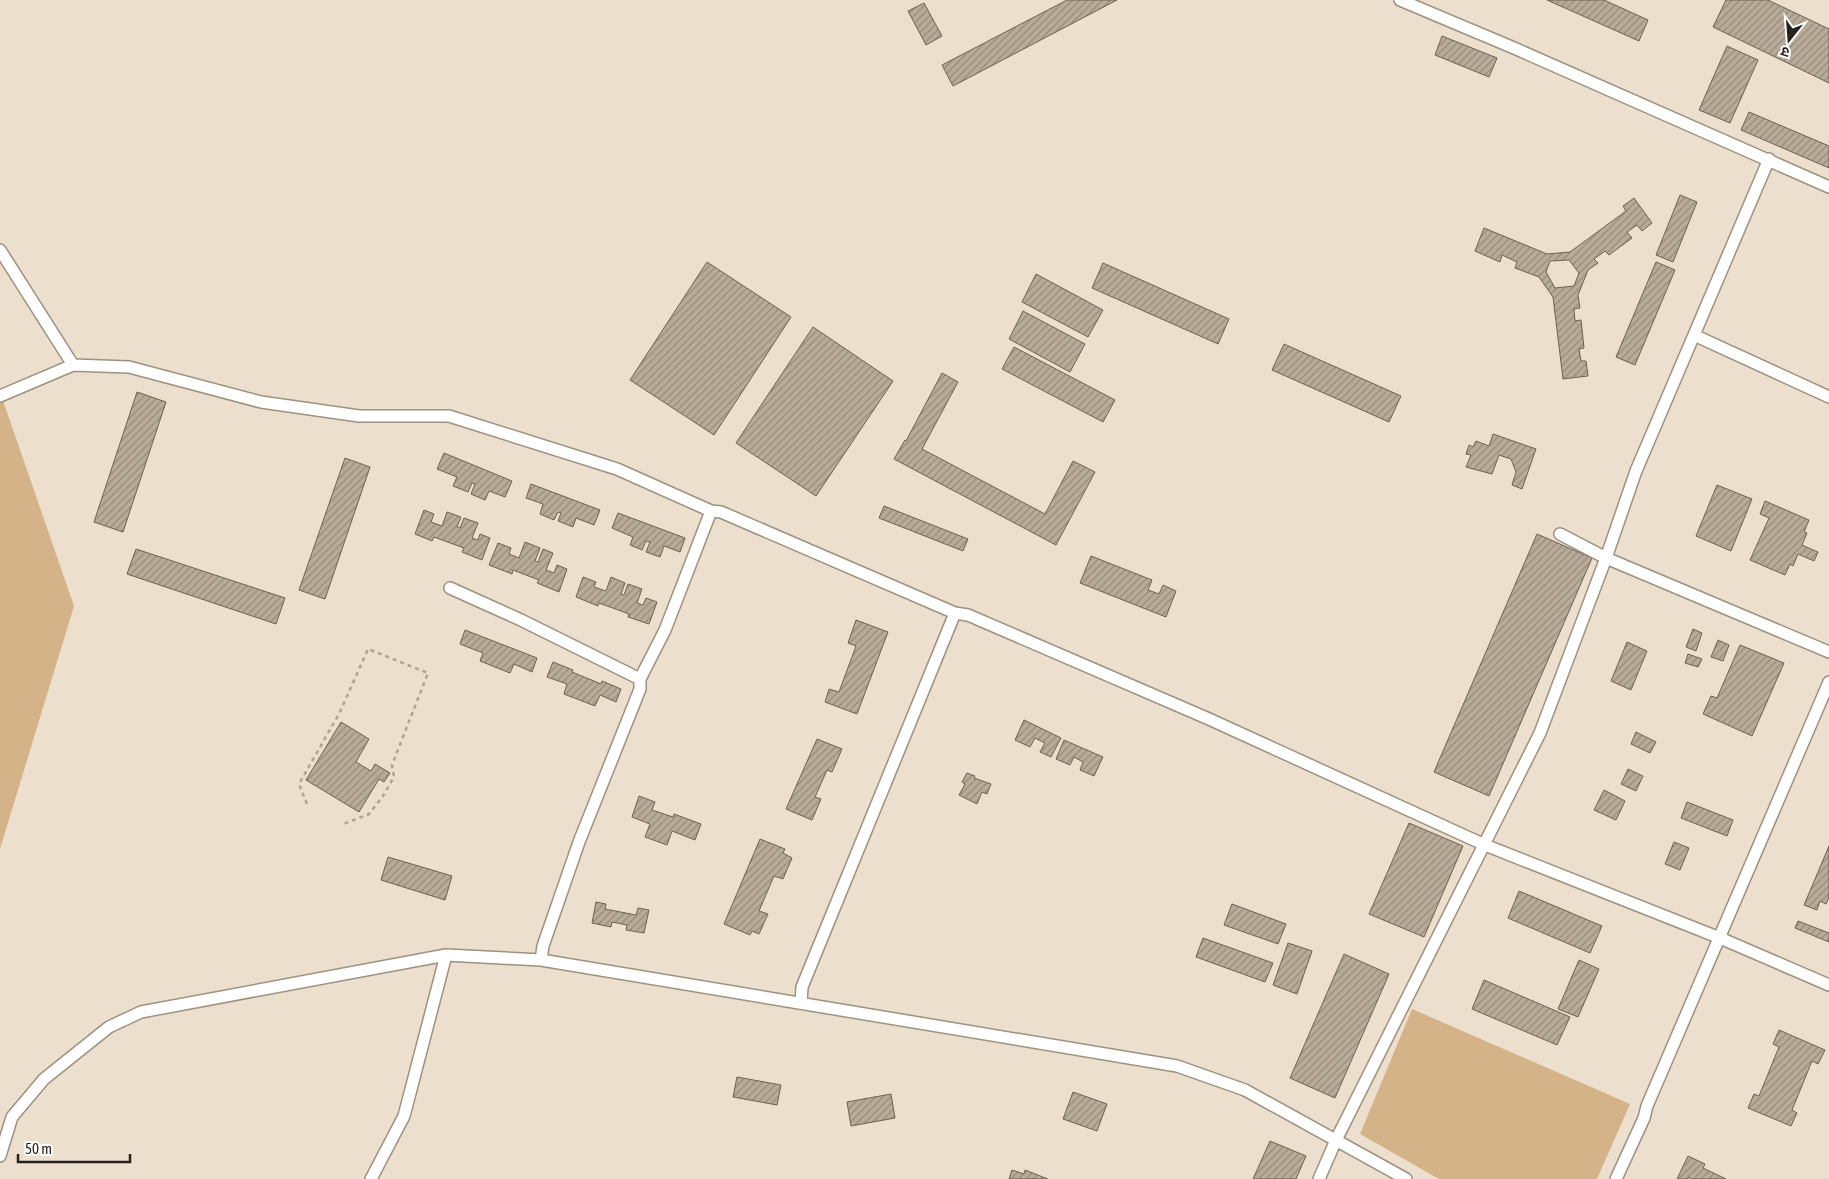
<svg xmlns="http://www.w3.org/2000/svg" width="1829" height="1179" viewBox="0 0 1829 1179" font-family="'Asap Condensed','Noto Sans Devanagari',sans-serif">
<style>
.green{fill:#d3b387}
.building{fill:url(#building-hatch);stroke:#6d6151;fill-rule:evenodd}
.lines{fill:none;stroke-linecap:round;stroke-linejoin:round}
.street-casing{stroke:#9d9180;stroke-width:14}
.path{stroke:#aea395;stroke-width:2.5;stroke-dasharray:4 4;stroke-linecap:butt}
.street{stroke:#fff;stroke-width:11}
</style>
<defs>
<pattern id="building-hatch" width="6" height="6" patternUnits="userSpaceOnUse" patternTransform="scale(1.25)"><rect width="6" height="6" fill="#b8ab99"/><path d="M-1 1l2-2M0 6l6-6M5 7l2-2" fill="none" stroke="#958b7c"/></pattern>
</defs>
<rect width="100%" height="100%" fill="#eddfcd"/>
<path class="green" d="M0 392 74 606 0 849Z
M1412 1009 1630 1104 1597 1179H1439L1360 1134Z"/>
<path class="building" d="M1067 0H1117L953 86 942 65Z
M1547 0H1604L1648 20 1639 41Z
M1726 0H1768L1829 29V83L1713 27Z
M924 3 942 36 926 45 908 11Z
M1442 36 1497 58 1489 77 1435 55Z
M1727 46 1758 60 1730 123 1699 110Z
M1749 112 1829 146V168L1741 130Z
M1680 195 1697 202 1673 262 1656 255Z
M1634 198 1652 223 1642 231 1637 225 1627 232 1632 238 1609 255 1605 251 1594 259 1598 263 1588 270 1578 295 1580 308 1574 309 1575 321 1581 320 1584 348 1579 349 1581 361H1586L1588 376 1563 379 1553 297 1539 277 1515 268 1517 262 1502 255 1500 262 1475 251 1484 228 1547 254 1570 252 1626 211 1623 206ZM1569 260 1579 273 1574 286 1555 288 1546 272 1550 261Z
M707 262 791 317 714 435 630 380Z
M1656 262 1675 270 1635 365 1616 357Z
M1103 263 1229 319 1218 344 1092 288Z
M1036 274 1103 310 1088 337 1022 302Z
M1023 311 1085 344 1070 372 1009 339Z
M813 327 893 381 816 496 736 443Z
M1284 344 1401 396 1389 422 1272 370Z
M1014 347 1115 400 1103 422 1002 369Z
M942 373 958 382 922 449 1045 514 1073 461 1095 472 1056 545 894 459 905 440 906 441Z
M137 392 166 402 123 532 94 522Z
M1493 434 1536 449 1522 489 1512 485 1516 472 1511 459 1499 455 1492 474 1466 467 1471 455 1466 454 1469 445 1473 447 1476 441 1489 446Z
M444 453 512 481 505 497 489 491 485 500 471 494 475 484 472 483 468 492 453 486 457 477 437 469Z
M345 458 370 467 325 599 299 590Z
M531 484 600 510 594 525 576 518 573 527 558 521 561 513 558 512 554 520 540 514 543 504 526 498Z
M1717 485 1752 499 1731 551 1696 536Z
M1765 501 1809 520 1804 532 1807 533 1802 545 1818 552 1814 561 1798 554 1793 566 1790 564 1785 575 1750 560 1769 518 1760 514Z
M884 506 968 539 963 551 879 518Z
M424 510 434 514 431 522 442 526 447 512 461 517 457 527 460 528 464 518 478 523 472 538 478 540 480 534 490 538 482 560 462 552 464 548 434 537 432 541 415 534Z
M618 513 685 538 680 552 664 546 660 557 646 552 650 542 646 541 642 550 630 545 633 537 612 528Z
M1537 534 1592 558 1489 796 1434 772Z
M525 542 540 548 535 561 538 562 543 549 553 553 546 570 554 573 557 565 567 569 559 592 537 583 539 580 513 570 512 574 489 565 498 543 511 548 509 554 519 558Z
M136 549 285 598 276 624 127 574Z
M1091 556 1152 580 1148 590 1159 594 1163 585 1176 591 1166 617 1080 583Z
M583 577 596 582 594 587 606 591 611 577 625 583 621 594 624 595 628 584 642 589 637 603 643 605 646 598 657 602 649 624 628 617 629 614 599 603 598 606 576 597Z
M856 620 888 632 857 714 825 702 829 689 839 692 856 646 848 643Z
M1693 629 1702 633 1696 651 1686 647Z
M465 630 537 658 532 672 514 664 510 673 480 661 483 653 460 644Z
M1718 640 1729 645 1723 661 1711 657Z
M1627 642 1647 651 1631 690 1611 681Z
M1740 645 1784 663 1752 736 1703 714 1711 696 1717 698Z
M1688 654 1702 659 1698 667 1685 663Z
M553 662 573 670 572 672 601 684 602 681 621 689 616 702 600 695 595 706 564 694 567 684 547 677Z
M1024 720 1061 738 1051 757 1040 752 1045 743 1035 738 1030 747 1015 740Z
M341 722 369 739 356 762 371 771 375 764 390 773 384 782 379 779 359 812 306 780Z
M1636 732 1656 742 1650 753 1631 744Z
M817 739 842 749 832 772 827 770 815 797 821 799 812 820 786 809Z
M1064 740 1103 757 1094 776 1080 770 1083 762 1074 757 1070 765 1056 759Z
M1628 769 1643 776 1636 791 1621 784Z
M967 773 975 776 974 778 991 784 987 794 982 792 977 804 959 795 965 784 962 782Z
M1604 790 1625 801 1616 820 1594 810Z
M639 796 655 802 652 810 673 817 674 814 701 824 695 840 672 831 667 845 645 837 650 824 632 817Z
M1687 802 1733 820 1727 836 1681 818Z
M1409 823 1463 846 1424 937 1369 914Z
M760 839 785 849 783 853 792 858 783 879 774 876 759 911 768 914 759 934 752 931 750 935 724 924Z
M1674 842 1689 848 1680 870 1665 864Z
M1829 846V897L1826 904 1820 901 1817 910 1804 905Z
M388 857 452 876 445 900 381 880Z
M1519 891 1602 926 1590 953 1508 918Z
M596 902 606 904 605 909 636 915 638 908 649 910 644 933 626 930 627 925 612 922 611 927 592 923Z
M1232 904 1286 924 1278 944 1224 925Z
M1798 921 1829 933V942L1795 928Z
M1203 938 1273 963 1265 982 1196 957Z
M1288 943 1312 951 1297 994 1273 985Z
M1344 954 1389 974 1335 1098 1290 1078Z
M1579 960 1599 969 1578 1017 1558 1009Z
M1484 980 1570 1017 1557 1045 1472 1009Z
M1779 1030 1825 1050 1818 1064 1812 1061 1792 1110 1797 1113 1791 1126 1748 1108 1754 1094 1759 1096 1779 1047 1773 1044Z
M737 1077 781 1085 777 1105 733 1097Z
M1073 1092 1107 1104 1097 1131 1063 1119Z
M891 1094 895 1118 851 1126 847 1102Z
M1270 1141 1306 1156 1296 1179H1253Z
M1688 1156 1705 1164 1703 1168 1726 1179H1692L1689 1177 1688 1179H1677Z
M1012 1170 1024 1174 1025 1170 1048 1179H1009Z"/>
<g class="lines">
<g class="street-casing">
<path id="street" d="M1400 0 1514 48 1829 187
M0 250 73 365
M1696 336 1829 397
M0 396 73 365 129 367 261 402 359 416H449L617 469 711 511 665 630 640 679V689L579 842 543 946 541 960
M711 511 721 512 955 613 968 615 1209 719 1485 845 1720 938 1829 985
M1560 534 1606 558 1829 652
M450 588 521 620 640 679
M801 1003 802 987 955 613
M0 1156 12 1117 44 1079 109 1027 141 1012 446 955 541 960 1177 1066 1245 1090 1406 1179
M371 1179 404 1116 446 955
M1319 1179 1336 1140 1540 733 1606 558 1636 471 1769 159
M1616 1179 1644 1118 1647 1106 1829 682"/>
</g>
<path class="path" d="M307 804 299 784 340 712 368 649 428 673 392 765 394 777 383 796 369 814 341 825"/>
<use href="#street" class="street"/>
</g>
<g transform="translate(1789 40) rotate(197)" stroke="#ffffff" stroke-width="4" paint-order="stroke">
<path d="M0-4L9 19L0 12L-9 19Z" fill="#26211a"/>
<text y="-8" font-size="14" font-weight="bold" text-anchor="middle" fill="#26211a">उ</text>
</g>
<path d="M18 1154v8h112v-8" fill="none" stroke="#26211a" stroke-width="2.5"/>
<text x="25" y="1154" font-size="15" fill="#26211a" stroke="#ffffff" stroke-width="4" paint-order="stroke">50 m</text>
</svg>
